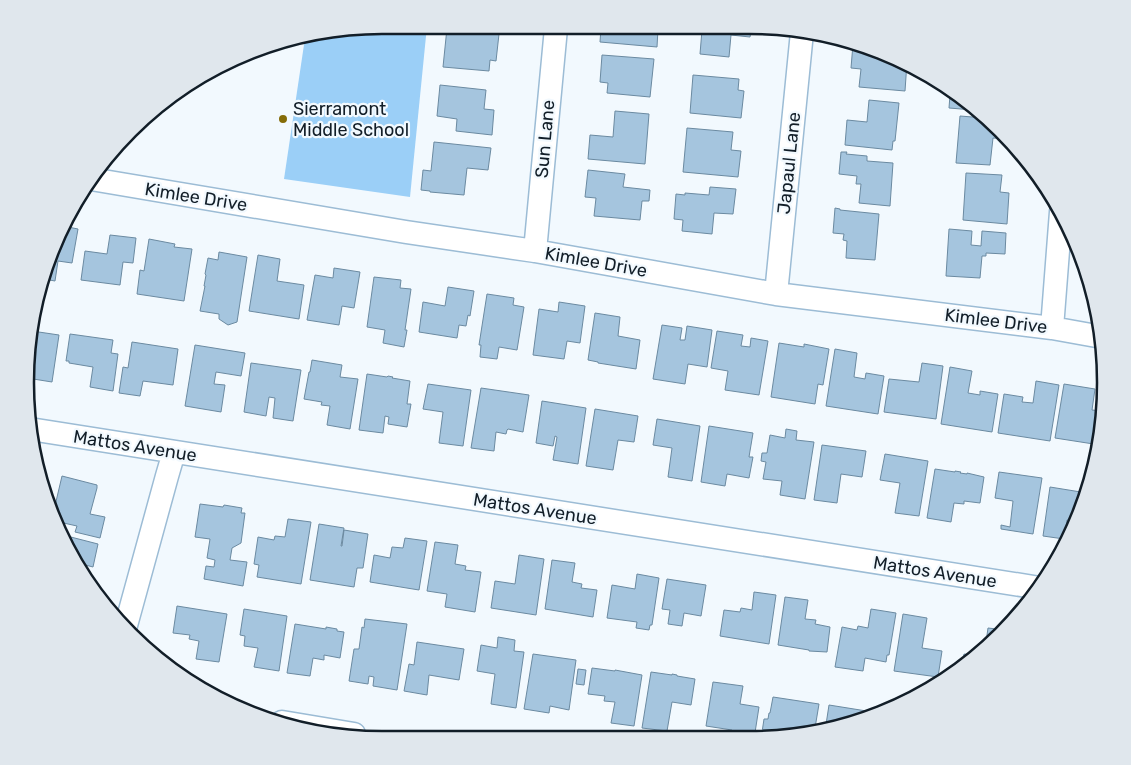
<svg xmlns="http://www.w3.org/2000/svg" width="1131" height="765" viewBox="0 0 1131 765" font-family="Rubik,sans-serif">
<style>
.green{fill:#9bcff7}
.building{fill:#a5c5de;stroke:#6b8aa1}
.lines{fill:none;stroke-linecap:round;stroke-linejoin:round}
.minor-casing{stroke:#9cbcd5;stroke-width:25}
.minor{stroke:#fff;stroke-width:22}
.poi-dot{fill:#856c08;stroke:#f2f9fe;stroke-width:2}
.labels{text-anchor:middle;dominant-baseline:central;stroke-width:4.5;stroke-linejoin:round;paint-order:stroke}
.poi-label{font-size:18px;fill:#121e28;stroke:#f2f9fe;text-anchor:start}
.street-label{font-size:18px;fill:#121e28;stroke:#f2f9fe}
.rim{fill:none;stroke:#121e28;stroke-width:2.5}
</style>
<rect width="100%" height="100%" fill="#f2f9fe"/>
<path class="green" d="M383 25 427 26 410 197 284 179 305 38Z"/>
<path class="building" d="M447 28 499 34 496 61 490 60 489 71 443 67Z
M601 28 658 29 657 47 600 42Z
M702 30 751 31 750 37 731 35 729 57 700 54Z
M853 44 888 56V59L900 60 907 62 905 91 859 87 861 69 851 68Z
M602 55 654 59 650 97 607 93 608 83 600 82Z
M693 75 739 79 738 90 744 91 741 118 690 113Z
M440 85 486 90 484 109 494 110 492 135 456 131 457 119 437 116Z
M949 92 973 110 949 108 950 95H949Z
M869 100 899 103 895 141H893L892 150 845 145 847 120 867 122Z
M615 111 649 114 645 164 588 159 590 135 613 137Z
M960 116 985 118 1001 130 1009 139 993 138 990 165 956 163Z
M687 128 733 132 731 150 741 151 738 177 683 172Z
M434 142 491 148 488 170 467 168 464 195 430 192V191L421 190 423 170 431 171Z
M841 152H847L846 154 867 156V161L893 163 890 206 859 203 861 184H856L857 176 839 174Z
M588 170 625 174 623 187 650 190 649 201H642L640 220 594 216 596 198 585 197Z
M966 173 1002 175 1000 192 1009 193 1007 224 963 220Z
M710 187 736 189 733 214 714 213 712 234 682 231 683 220 674 219 676 194 685 195V193L709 195Z
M835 208 840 209V210L879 214 875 260 846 258 847 241 843 240 844 234 833 233Z
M63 226 78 229 72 263 58 261 55 281 44 279 52 246Z
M949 229 972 231 971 245 981 246 982 231 1006 233 1005 254 986 253V256H982L980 278 946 276Z
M110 235 136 238 133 263 123 262 120 285 81 280 85 251 107 254Z
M149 239 175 244 174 247 192 249 184 301 137 294 140 270 144 271Z
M219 252 247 257 237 322 228 325 219 319V314L200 311 205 286H204L206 275 205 274 208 258 218 260Z
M258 255 280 259 277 281 304 285 299 319 249 311Z
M334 268 360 272 354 308 342 306 339 325 307 320 315 275 333 278Z
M374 277 401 280 400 288 411 289 405 330H407L404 347 383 343 385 330 367 327Z
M448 287 474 291 470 316 468 315 466 326 459 325 457 338 419 332 423 302 445 306Z
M487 294 514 298 513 305 524 307 517 350 499 347 497 359 480 357 481 345H479Z
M559 302 585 306 580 343 567 341 564 359 533 355 539 309 558 312Z
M595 313 620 317 618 336 640 340 636 369 598 363V362L588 360Z
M662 325 682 328 680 340H685L687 326 712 330 707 367 688 364 685 384 653 379Z
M32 331 59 335 52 382 27 378 26 359Z
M717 331 743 335 741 346 750 347 751 338 768 341 759 395 725 390 728 371 711 368Z
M70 334 113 340 111 353 118 354 113 391 90 387 93 367 69 363V361H66Z
M132 342 178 349 173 385 143 381 140 396 119 393 123 367 128 368Z
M779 343 804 347V344L829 349 823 385 818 384 815 404 771 397Z
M195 345 245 353 241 376 216 372 214 384 225 385 221 412 185 406Z
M835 349 857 353 854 377 865 379 866 373 884 376 878 414 826 406Z
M312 360 342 365 340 377 358 379 350 429 327 425 330 406 321 405 322 402 304 399 309 372H310Z
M251 363 301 370 293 421 273 418 275 398 269 397 266 416 244 412Z
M922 363 943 366 936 419 884 412 889 379 919 382Z
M950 367 972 371 968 393 980 395V391L998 394 992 432 941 424Z
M367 374 387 377 388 376 393 377 392 378 410 381 407 404H411L407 427 388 424 389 417 385 416 383 433 359 430Z
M1036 381 1059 385 1050 441 998 433 1004 394 1023 397 1022 402 1033 403Z
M428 384 471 390 463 446 439 443 443 412 423 409Z
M1064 384 1095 389 1092 410 1103 411 1100 445 1055 438Z
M481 388 529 395 523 432 508 429 507 430 506 434 496 432 494 451 471 448Z
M542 401 586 408 578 464 553 460 557 437 555 436 553 446 536 443Z
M595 409 638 416 634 442 618 440 613 470 586 466Z
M657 419 700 426 692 481 668 477 672 448 653 445Z
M709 426 753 433 749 457H753L749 478 727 474 725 486 701 482Z
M786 429 797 431 796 440 814 442 805 499 780 495 782 481 763 479 766 462 761 461 762 453H767L770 435 785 438Z
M822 445 866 451 862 477 841 474 837 503 814 500Z
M885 454 928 461 919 516 895 513 900 483 880 480Z
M935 469 955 472V471L961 472 960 473 967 474V473L984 477 980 503 964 501V504L954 503 951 522 927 518Z
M999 472 1042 478 1033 534 1001 529V525L1010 527 1013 501 995 498Z
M62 476 97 485V488L90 514 105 517 100 538 75 532 77 526 59 522V523L54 510Z
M1050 487 1087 493 1077 522 1067 520 1064 539 1043 536Z
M200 504 223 507 224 505 242 508 241 513H245L241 543 232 548 230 560 247 562 243 586 204 579 206 566 214 567 215 560 207 558 210 539 195 537Z
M288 519 311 522 301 584 257 577 259 565 254 564 258 537 274 540 275 536 285 537Z
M319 524 344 528 341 546H342L344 530 368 534 363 568H357L354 587 310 580Z
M63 535 98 544 93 567 74 562Z
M405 538 427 541 419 590 370 582 374 555 390 558 392 547 403 548Z
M435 542 458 545 455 564 466 566 465 570 481 572 475 612 445 607 447 594 427 591Z
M519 555 544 559 536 615 491 608 495 581 515 584Z
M552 560 575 563 572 582 582 584 581 588 597 590 593 617 545 609Z
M637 574 659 578 652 625H650L649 630 636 628 637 622 607 618 612 585 635 589Z
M667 579 706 585 701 616 684 613 682 626 668 624 670 610 662 609Z
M754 592 776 595 769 644 720 636 724 610 740 612 741 608 752 610Z
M785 597 808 600 805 619 816 620 815 624 830 627 827 652 809 651V650L778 645Z
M177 606 227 614 219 662 196 659 199 641 189 639 190 635 173 633Z
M244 609 287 616 279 671 254 667 258 648 244 646 245 636 240 635Z
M871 609 896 613 889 655H887L886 662 865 658 863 671 835 667 842 627 857 630 858 626 868 628Z
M903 614 927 618 922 648 942 651 938 677 894 671Z
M365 619 407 624 397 690 373 686 374 677 369 676 368 684 349 681 354 649H359L362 627 364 628Z
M295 624 326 629V627L337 629V631L344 632 340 658 324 655V660L313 658 310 676 287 673Z
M988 628 1005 630 1001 635 985 649Z
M498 637 515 640 514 651 524 652 516 708 491 704 495 674 477 671 481 645 497 648Z
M417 642 464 649 459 680 429 675 427 695 404 691 409 664 414 665Z
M533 654 576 660 569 710 550 706 549 713 524 709Z
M964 654 976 656 962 667Z
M592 668 615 671V670L642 675 634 726 611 723 615 702 604 701 605 696 588 694Z
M578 669 586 670 584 685 576 684Z
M651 672 672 675V674L677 675V676L695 679 691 705 672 702 667 731 642 728Z
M713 682 743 686 740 704 759 707 754 739 730 740 732 730 706 726Z
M773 697 819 704 814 734H810L785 730 784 736 761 739 764 719H768L769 713H770Z
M829 705 879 713V715L825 731Z"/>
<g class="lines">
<g class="minor-casing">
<path id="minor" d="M91 179 406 232 535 251 776 294 1052 328 1102 337
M535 251 556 28
M776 294 802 32
M1052 328 1061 212
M30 429 1040 588
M125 629 167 476 174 452
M282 722 354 734"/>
</g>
<use href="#minor" class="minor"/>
</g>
<circle class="poi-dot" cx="283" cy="119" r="5"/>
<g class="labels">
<g class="poi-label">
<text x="293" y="109">Sierramont<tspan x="293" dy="21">Middle School</tspan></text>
</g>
<g class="street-label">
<text transform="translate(545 139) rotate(-85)">Sun Lane</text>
<text transform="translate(789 163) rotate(-84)">Japaul Lane</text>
<text transform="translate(196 197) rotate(9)">Kimlee Drive</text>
<text transform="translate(596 262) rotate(10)">Kimlee Drive</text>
<text transform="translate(996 321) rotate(7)">Kimlee Drive</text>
<text transform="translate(135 446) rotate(9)">Mattos Avenue</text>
<text transform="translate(535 509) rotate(9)">Mattos Avenue</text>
<text transform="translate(935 572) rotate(9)">Mattos Avenue</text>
</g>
</g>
<path d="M0 0H1131V765H0ZM382 34H749A348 348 0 0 1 1097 382V383A348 348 0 0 1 749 731H382A348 348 0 0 1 34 383V382A348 348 0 0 1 382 34Z" fill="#e0e7ed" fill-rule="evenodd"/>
<path class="rim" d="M382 34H749A348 348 0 0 1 1097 382V383A348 348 0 0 1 749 731H382A348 348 0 0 1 34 383V382A348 348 0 0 1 382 34Z"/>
</svg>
